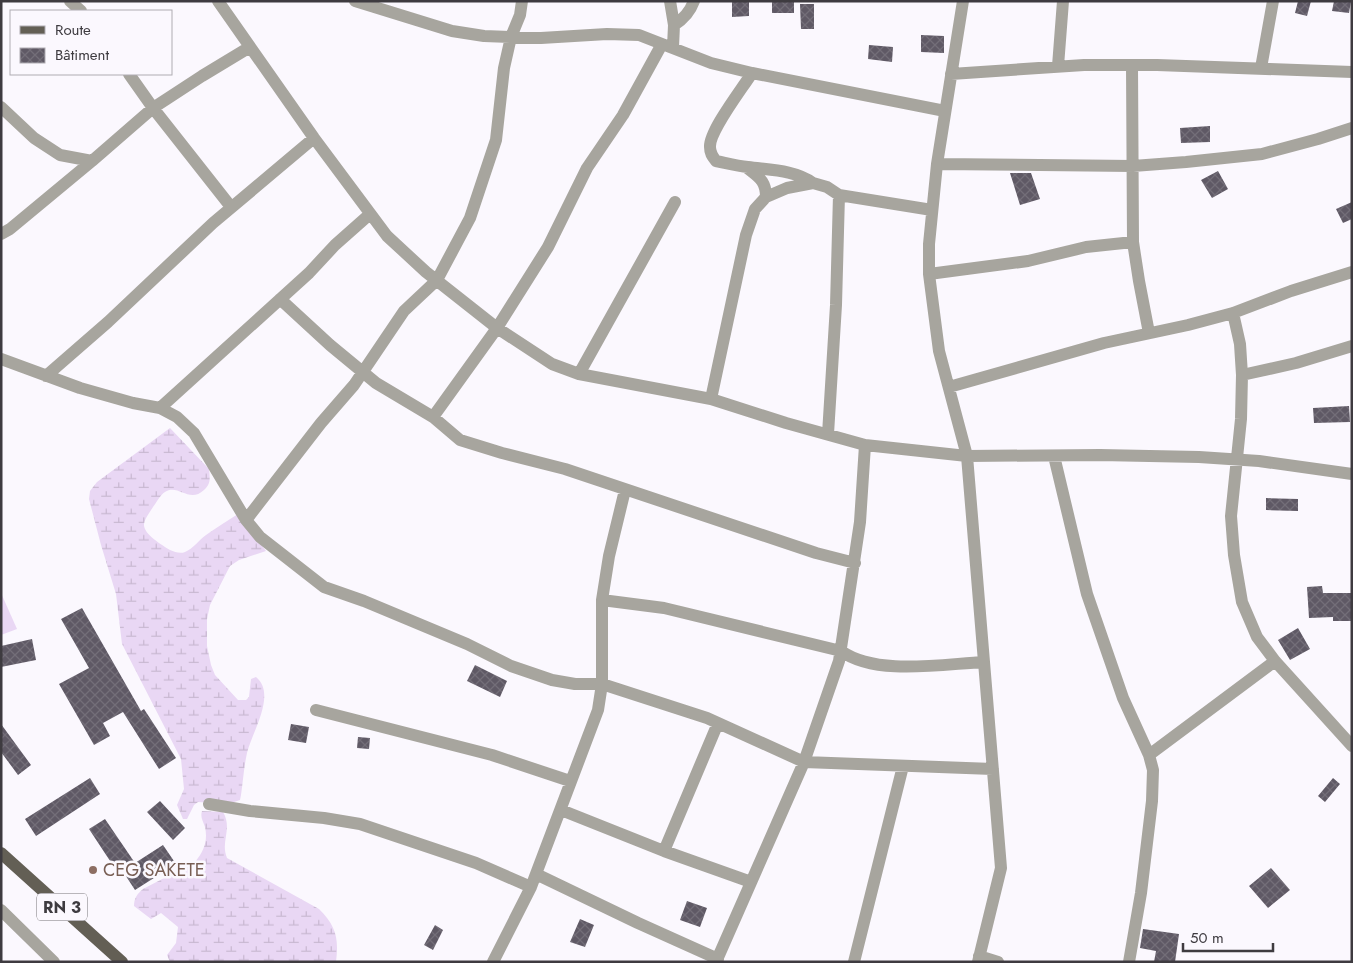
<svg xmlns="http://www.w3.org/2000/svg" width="1353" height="963" viewBox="0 0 1353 963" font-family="Jost,sans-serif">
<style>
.grass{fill:#e9d7f4}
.wetland{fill:url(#wetland-marsh)}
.building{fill:url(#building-cross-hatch)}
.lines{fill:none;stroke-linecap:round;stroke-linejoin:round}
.minor{stroke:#a7a59e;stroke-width:12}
.major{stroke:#635f55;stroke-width:12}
.education-dot{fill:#8d6e63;stroke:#fbf8fe;stroke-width:2}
.labels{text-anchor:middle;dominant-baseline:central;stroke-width:5;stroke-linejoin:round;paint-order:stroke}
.shield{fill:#fbf8fe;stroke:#777479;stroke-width:1}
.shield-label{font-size:16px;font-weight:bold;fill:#3e3b40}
.education-label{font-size:18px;fill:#785e54;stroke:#fbf8fe;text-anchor:start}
</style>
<defs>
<pattern id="wetland-marsh" width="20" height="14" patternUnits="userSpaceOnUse" patternTransform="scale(1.25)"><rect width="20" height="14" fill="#e9d7f4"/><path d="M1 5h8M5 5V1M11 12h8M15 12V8" fill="none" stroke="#c9b9d2"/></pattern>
<pattern id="building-cross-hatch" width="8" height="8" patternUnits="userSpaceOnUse" patternTransform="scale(1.25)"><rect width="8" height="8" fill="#5f5965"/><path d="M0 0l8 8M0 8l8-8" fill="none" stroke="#736e78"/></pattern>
</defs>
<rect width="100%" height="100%" fill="#fbf8fe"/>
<path class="grass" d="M1 593 17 629 1 635Z"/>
<path class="wetland" d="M170 428 209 469C210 478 211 484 204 490 189 504 178 483 165 492 160 495 157 502 153 507 150 512 145 518 144 524 143 534 162 545 170 550 175 552 180 554 185 552 193 549 199 540 206 535 216 528 227 521 238 514L266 551 239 560 230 566 210 605 207 619V646L211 665 215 675 238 700H246L249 697 251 679 256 677C277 694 252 732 247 753 244 766 243 782 241 795L240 800 228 804 198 802 194 805 187 819H183L177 805 184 789 181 759 122 644 116 594 101 545 89 499 90 491 97 482Z
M202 811 223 812C233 829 220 841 227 858L319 909C336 926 339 938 336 962H170L167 955 176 943 178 927 161 913 151 919 134 906C134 898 137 894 143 889L195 862C204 851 208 841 205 827 203 821 200 817 202 811Z"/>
<path class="building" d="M732 1H749V16L732 17Z
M772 1H794V13H772Z
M1298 1H1311L1307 16 1295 13Z
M1334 1H1351L1349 13 1332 11Z
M800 4H814V29H801Z
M921 35 944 36V53L921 52Z
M869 45 893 47 892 62 868 59Z
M1210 126V142L1181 143 1180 128Z
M1218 171 1228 189 1212 198 1201 180Z
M1010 173H1031L1040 199 1020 205Z
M1352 202V219L1343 223 1336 209Z
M1349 406 1350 422 1314 423 1313 408Z
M1266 498 1298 499V511L1266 510Z
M1322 586 1323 593H1352V621H1333V617L1309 618 1307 587Z
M82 608 141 711 144 709 176 758 159 769 123 712 103 723 110 736 94 745 59 684 89 668 61 619Z
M1298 628 1310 649 1290 660 1278 640Z
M32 639 36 660 1 667V646Z
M475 665 507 681 500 697 467 681Z
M1 724 31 765 18 775 1 752Z
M291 724 309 727 306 743 288 740Z
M358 737 370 738 369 749 357 748Z
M90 778 100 794 36 836 25 819Z
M1333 778 1340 784 1325 802 1318 796Z
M160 801 185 828 173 840 147 812Z
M105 819 135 863 163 845 176 864 135 890 120 867 116 870 89 829Z
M1271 868 1290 890 1268 908 1249 886Z
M687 901 707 908 700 927 680 920Z
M580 919 594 925 585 947 570 942Z
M435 925 443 930 433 950 424 945Z
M1143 929 1179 934 1175 962H1154L1156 951 1140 948Z"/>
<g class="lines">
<path class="minor" d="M70 1 81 11
M218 1 314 138 387 236 426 272 497 328 552 364 579 374 711 399 786 423 865 445 967 456 1100 455 1199 457 1259 461 1352 474
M355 1 452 31 484 36 541 38 607 34 639 35 711 63 752 73 945 111
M670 1 674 25 673 47
M963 1 937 164 929 244V274L939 351 967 456 1001 868 978 962
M674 25C684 19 690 12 694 1
M1132 65 1133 242 1139 281 1149 333
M1058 66 1063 1
M1261 68 1273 1
M752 73C742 89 709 131 710 147 710 153 712 156 716 161 726 163 737 166 748 167 770 170 795 170 813 183
M129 74 153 108 231 207
M951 74 1084 65H1157L1352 72
M1 107 34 138 60 155 92 161
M937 164 1133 166 1186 162 1262 154 1318 139 1352 128
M746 167C758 177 766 180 766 197
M1 234 10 229 92 161 153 108 202 76 250 47
M929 274 1028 261 1086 247 1133 242
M280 299 330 345 376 383 433 417 460 440 502 453 565 469 816 553 855 563
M1233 313 1240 344 1242 375 1241 419 1231 516 1234 555 1242 602 1257 637 1275 661 1352 746
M1 359 80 388 133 403 160 408 177 417 194 433 246 520 260 537 324 587 364 601 467 644 511 666 552 680 575 684H602L707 718 804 762 993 769
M579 374 675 202
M1242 375 1296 363 1352 346
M46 376 108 322 213 223 314 138
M949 387 1104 343 1188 325 1233 313 1291 291 1352 272
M711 399 746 235 755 209 766 197 787 188 813 183 827 187 839 195 932 210
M160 408 309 273 335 245 370 214
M433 417 497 328 548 247 587 168 623 115 662 44
M828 434 836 305 839 195
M1054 456 1087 594 1123 698 1149 755 1153 770 1152 801 1141 893 1129 962
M246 520 321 423 354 385 404 311 437 280 470 218 496 140 504 68 511 37 520 15 522 1
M602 600 664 608 841 651C876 676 942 664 984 662
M316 710 492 755 570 781
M1149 755 1275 661
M209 804 250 811 324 818 360 824 476 863 531 887
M561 810 664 851 751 882
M664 851 718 723
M536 874 638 923 718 959
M1 910 54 962
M979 956 998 962
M493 962 531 887 598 710 602 684V600L609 556 625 490
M716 962 804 762 839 661 860 522 865 445
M854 962 903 766"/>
<path class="major" d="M1 853 122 962"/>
</g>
<circle class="education-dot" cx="93" cy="870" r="5"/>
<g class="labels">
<rect class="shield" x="37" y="893.5" width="50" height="27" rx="4"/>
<g class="shield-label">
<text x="62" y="907">RN 3</text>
</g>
<g class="education-label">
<text x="103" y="870">CEG SAKETE</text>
</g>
</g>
<rect width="1353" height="963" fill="none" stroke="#3e3b40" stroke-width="5"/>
<rect x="10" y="10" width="162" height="65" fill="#fbf8fe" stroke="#afacb2"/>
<rect x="20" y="26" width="25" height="8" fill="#635f55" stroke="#afacb2"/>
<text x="55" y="35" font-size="15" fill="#3e3b40">Route</text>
<rect x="20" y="48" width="25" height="15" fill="url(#building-cross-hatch)" stroke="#afacb2"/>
<text x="55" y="60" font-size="15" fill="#3e3b40">Bâtiment</text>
<path d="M1183 943v8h90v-8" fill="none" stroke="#3e3b40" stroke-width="2.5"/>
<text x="1190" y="943" font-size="15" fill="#3e3b40" stroke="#fbf8fe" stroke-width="4" paint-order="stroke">50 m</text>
</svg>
